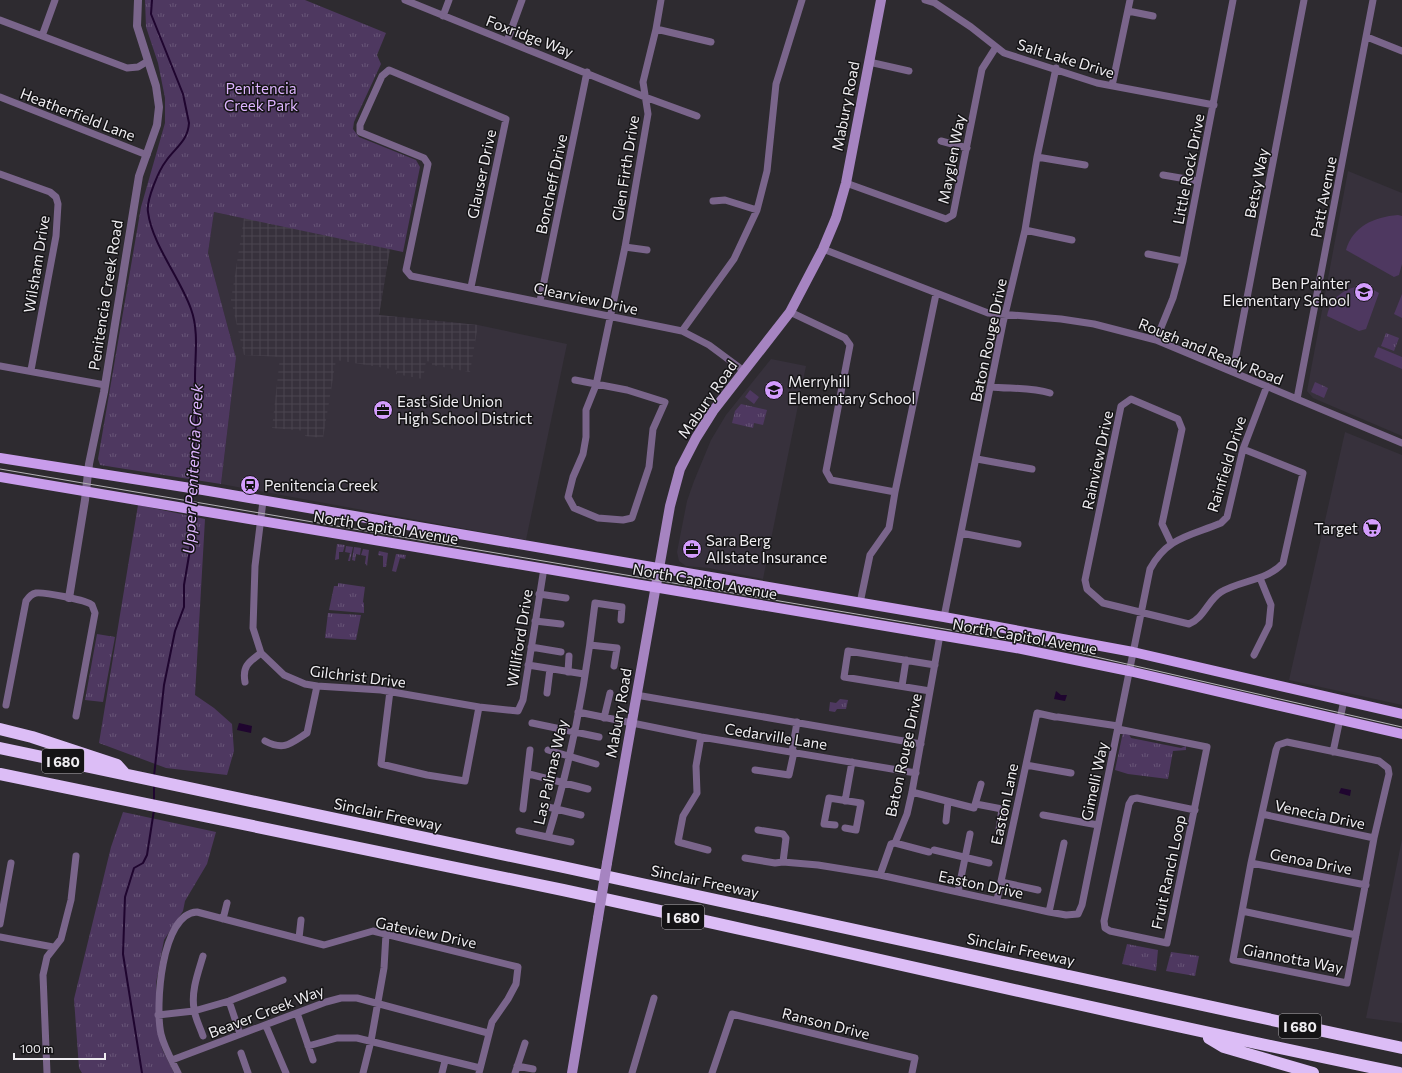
<svg xmlns="http://www.w3.org/2000/svg" width="1402" height="1073" viewBox="0 0 1402 1073" font-family="Commissioner,sans-serif">
<style>
.built{fill:#37313c}
.industrial{fill:url(#industrial-grid)}
.grass{fill:url(#grass-tufts)}
.pitch{fill:#4e3860}
.water{fill:#1f052f}
.lines{fill:none;stroke-linecap:round;stroke-linejoin:round}
.stream{stroke:#1f052f;stroke-width:2}
.minor{stroke:#7a658b;stroke-width:7}
.tertiary{stroke:#7a658b;stroke-width:8}
.secondary{stroke:#a684c1;stroke-width:10}
.primary{stroke:#c89ceb;stroke-width:10}
.motorway{stroke:#dcbdf6;stroke-width:12}
.tram{stroke:#b4b2b6;stroke-width:1}
.secondary-bridge{stroke:#a684c1;stroke-width:10}
.labels{text-anchor:middle;dominant-baseline:central;stroke-width:3;stroke-linejoin:round;paint-order:stroke}
.shield{fill:#151416;stroke:#aeacaf;stroke-width:1}
.shield-label{font-size:14px;font-weight:bold;fill:#efedf1}
.street-label{font-size:15px;fill:#efedf1;stroke:#151416}
.park-label{font-size:15px;fill:#deb5ff;stroke:#151416}
.poi-label{font-size:15px;fill:#efedf1;stroke:#151416;text-anchor:start}
.water-label{font-size:16px;font-style:italic;fill:#ddb4fe;stroke:#151416}
</style>
<defs>
<pattern id="industrial-grid" width="8" height="8" patternUnits="userSpaceOnUse"><rect width="8" height="8" fill="#37313c"/><path d="M0 4h8M4 0v8" fill="none" stroke="#4a454f"/></pattern>
<pattern id="grass-tufts" width="24" height="20" patternUnits="userSpaceOnUse"><rect width="24" height="20" fill="#4e3860"/><path d="M3 7l-1-3M5 7V3M7 7l1-3M15 17l-1-3M17 17v-4M19 17l1-3" fill="none" stroke="#685577"/></pattern>
</defs>
<rect width="100%" height="100%" fill="#2e2b30"/>
<path class="built" d="M1348 171 1402 193V436L1313 398 1307 391Z
M214 212 390 249 379 315 478 325 567 344 526 540 221 484 236 358 208 253Z
M771 359 806 366 763 579 709 568 686 566 679 561 677 552 687 501 694 481 711 440 726 415Z
M1345 432 1402 455V705L1289 680Z
M1402 839V1023L1366 1018Z"/>
<path class="industrial" d="M244 218 390 249 379 315 478 325 470 372 432 365V362L426 361 423 379 396 374 397 370 336 360 323 438 305 436 306 431 272 428 280 357 244 355 231 300Z"/>
<path class="grass" d="M145 0H305L386 33 377 55 381 64 354 122 353 129 359 137 416 160 420 167 403 252 214 212 208 253 236 358 221 484 100 465 98 459 141 207 165 123V98L158 63 146 27Z
M1386 333 1399 338 1394 351 1381 346Z
M1315 382 1328 388 1324 398 1311 392Z
M741 404 767 410 763 425 754 423 753 428 732 423 735 411Z
M138 505 205 519 195 695 214 708 232 724 234 751 227 775 166 768 99 743Z
M337 544 345 545 343 552H339V559L335 560Z
M346 546 353 547 350 561H348L350 553 345 552Z
M354 547 361 548 360 555 356 554 355 561 352 560Z
M363 549 369 550 367 566 365 563 366 556 361 555Z
M379 551 388 553 386 567H383V556L378 555Z
M396 554 406 555 405 559 400 558 396 572 392 571Z
M338 583 365 587 363 602 364 603V613L329 610 334 586H338Z
M328 613 361 615 356 640 325 638Z
M97 634 115 637 103 702 85 700Z
M840 699 848 700 846 709H837L835 712 829 711 830 702 836 703Z
M1123 732 1129 734 1131 738 1181 748 1186 746V750L1173 751 1168 779 1128 774 1115 770Z
M123 812 216 832 207 864 185 901 183 911 164 940 156 983 159 1036 162 1049 174 1073H82L79 1068 74 999 111 847Z
M1127 944 1158 950 1156 971 1122 964Z
M1171 952 1199 956 1195 976 1166 971Z"/>
<path class="pitch" d="M1398 215 1402 216V264L1399 275 1394 277 1346 250C1353 226 1374 217 1398 215Z
M1360 286 1370 288 1379 293 1366 329 1359 331 1327 316C1331 298 1343 289 1360 286Z
M1402 294V318L1394 314Z
M1378 347 1402 357V369L1374 357Z
M750 390 759 397 754 404 745 397Z"/>
<path class="water" d="M1056 691 1061 695H1067L1065 701 1054 699Z
M239 723 252 726 251 733 237 730Z
M1341 788 1351 790 1350 796 1339 793Z"/>
<g class="lines">
<path class="stream" d="M152 0 151 14 183 94 189 123C188 141 175 148 166 161 159 170 146 200 148 212 152 244 180 278 191 309 199 331 195 355 195 378 195 393 197 408 196 423 195 444 192 464 190 484
M189 490 190 506
M154 776 164 685 175 631 184 607V585L192 538 191 512
M154 784V802
M142 1073 123 954 125 897 134 868 143 863 147 855 154 810"/>
<path class="minor" d="M405 0 645 97 697 116
M925 0 935 3 971 27 1004 53 1097 83 1214 105
M1128 11 1153 16
M443 16 449 0
M0 20 127 68 138 67 148 61
M656 29 711 42
M42 36 55 0
M1367 37 1402 51
M507 41 522 0
M869 62 909 71
M1112 86 1130 0
M0 97 147 155
M941 141 967 148
M1037 157 1085 165
M0 174 50 192 56 197 58 204 56 236 31 370
M1163 175 1198 181
M846 183 946 219 953 215 982 69 996 47
M713 201 725 200 757 210
M1025 230 1072 240
M625 247 647 250
M823 249 988 313 1061 319 1094 324 1156 340 1402 443
M1148 254 1183 261
M471 287 506 119 389 70 382 76 360 125V132L424 158 428 164 406 270 411 276 682 331 709 345 744 371
M540 301 587 72
M790 312 845 338 850 345 826 471 831 480 895 492
M682 331 734 259 757 210 767 171 776 84 802 0
M1156 340 1173 298 1183 261 1233 0
M0 366 105 385
M1233 371 1304 0
M575 380 627 390 665 402 653 429 649 467 632 518 623 520 598 518 574 508 568 497 573 477 583 454 586 437V410L596 385 625 247 648 114 643 82 656 29 661 0
M990 387C1010 389 1031 387 1050 393
M1297 399 1373 0
M977 459 1032 469
M263 501 255 566 253 628 261 653 284 675 305 684 317 686 381 690 479 707 518 711 523 700 544 568
M961 533 1018 544
M1171 543 1162 524 1182 429 1178 419 1131 399 1121 406 1085 580 1087 589 1103 603 1189 624C1204 618 1208 600 1221 592 1241 580 1267 581 1283 563L1303 473 1243 449
M539 594 566 598
M860 603 870 555 889 528 895 492 936 294
M944 617 1003 323 1025 230 1037 157 1056 68
M535 621 561 624
M590 645 617 648 614 666
M531 647 561 652
M1254 655 1269 625 1271 605 1260 578
M528 665 584 674
M568 672 569 656
M245 682C242 666 249 662 261 653
M902 686 906 660
M390 691 381 764 427 775 465 781 479 707
M930 691 844 677 848 651 935 665
M547 693 550 669
M636 695 921 744
M6 705 26 601C28 598 31 594 36 593 44 592 87 600 92 605L95 613 76 716
M578 712 701 737 916 773
M1058 717 1118 726
M604 718 610 693
M532 723 599 737
M1118 729 1207 747 1167 943 1110 931 1105 928 1104 921 1129 804 1132 799 1137 798 1195 810
M701 737 696 766 697 793 683 816 678 842 708 850
M265 741C284 751 290 744 307 733L317 686
M1287 742 1379 761 1388 768 1389 774 1374 838 1347 983 1233 960 1251 863 1276 750 1278 745Z
M548 750 596 764
M792 752 797 722
M1333 752 1344 700
M1026 765 1071 773
M755 770 789 775 794 752
M529 774 588 789
M912 792 974 808 981 784
M845 801 852 762
M976 804 1002 809 999 830
M548 807 581 815
M523 809 530 750
M1262 814 1374 838
M1043 815 1098 825
M946 821 948 802
M835 825 824 824 829 798 861 803 856 830 845 828
M758 830 783 834 786 838 783 862 818 865 880 875 1049 912 1066 915 1078 914 1082 905 1150 569C1167 537 1190 536 1221 523L1227 517 1243 449 1267 386
M519 831 571 842
M548 837C571 762 586 682 595 603L622 607 621 620
M895 843 929 852
M934 850 989 863
M745 858 775 863 783 862
M1251 863 1366 885
M880 875 891 844 895 843 907 814 912 792 940 635
M1001 882 1038 890
M958 892 970 834
M997 900 1037 713 1055 717
M1242 911 1356 935
M1049 912 1064 843
M223 919 227 903
M0 924 11 863
M0 937 53 947
M299 938 301 920
M203 956C198 973 191 991 194 1009 195 1018 200 1027 203 1036
M229 1001 240 1034
M297 1013 313 1060
M158 1015 194 1011 229 1001 283 980
M266 1026 286 1073
M308 1046 337 1038H357L480 1068
M241 1053 248 1073
M172 1060 326 1002 341 998H357L488 1033
M517 1066 533 1069
M47 1073 43 975 47 957 61 939 71 900 76 856
M178 1073C172 1061 164 1047 161 1034 155 1007 161 913 197 912L324 945 373 931 518 967 516 984 508 999 492 1022 479 1073
M363 1073 371 1041 384 968 386 934
M442 1073 445 1061
M515 1073 525 1043
M632 1073 654 998
M712 1073 732 1014 915 1058 912 1073"/>
<path class="tertiary" d="M69 598 85 500 89 464 104 392 139 176 157 125 159 107 156 86 137 26 138 0"/>
<path class="secondary" d="M607 863 670 506 680 469 696 438 713 411 790 312 823 249 836 218 846 183 881 0
M572 1073 598 918"/>
<path class="primary" d="M0 458 203 490 944 617 1133 652 1402 714
M0 477 1016 648 1129 671 1402 734"/>
<path class="motorway" d="M0 729 32 737 117 765 125 774
M0 748 563 867 1402 1048
M0 774C188 812 376 850 563 890 842 950 1119 1016 1399 1073
M1209 1038 1224 1047 1313 1073"/>
<path class="tram" d="M0 469 1057 648 1402 727"/>
<path class="secondary-bridge" d="M598 918 607 863"/>
</g>
<defs>
<g id="school-disc" transform="scale(1)"><circle r="9.5" fill="#d39cfd" stroke="#151416"/><path d="M0-5L7-2L0 1L-7-2ZM-4 1L0 2.5L4 1V4Q0 6-4 4Z" fill="#111"/></g>
<g id="office-disc" transform="scale(1)"><circle r="9.5" fill="#d39cfd" stroke="#151416"/><path d="M-6-3h4V-5.5h4V-3h4V5H-6ZM-1-4.5V-3h2v-1.5ZM-6 0V1H6V0Z" fill="#111"/></g>
<g id="station-disc" transform="scale(1)"><circle r="9.5" fill="#d39cfd" stroke="#151416"/><path d="M-3-6H3Q5-6 5-4V2Q5 4 3 4L4.5 6H3L1.5 4h-3L-3 6H-4.5L-3 4Q-5 4-5 2V-4Q-5-6-3-6ZM-3.5-4v3h7v-3ZM-3.5 1v1.5H-2V1ZM2 1v1.5H3.5V1Z" fill="#111"/></g>
<g id="supermarket-disc" transform="scale(1)"><circle r="9.5" fill="#d39cfd" stroke="#151416"/><path d="M-6-5.5h2.5l.6 2H6L4.5 2H-2.5L-4.4-4H-6ZM-1.5 3.2a1.3 1.3 0 1 0 .1 0ZM3 3.2a1.3 1.3 0 1 0 .1 0Z" fill="#111"/></g>
</defs>
<g fill-rule="evenodd">
<use href="#school-disc" x="1364" y="292"/>
<use href="#school-disc" x="774" y="390"/>
<use href="#office-disc" x="383" y="410"/>
<use href="#station-disc" x="250" y="485"/>
<use href="#supermarket-disc" x="1372" y="528"/>
<use href="#office-disc" x="692" y="549"/>
</g>
<g class="labels">
<g class="shield">
<rect x="42" y="749" width="42" height="24" rx="3"/>
<rect x="662" y="905" width="42" height="24" rx="3"/>
<rect x="1279" y="1014" width="42" height="24" rx="3"/>
</g>
<g class="shield-label">
<text x="63" y="761">I 680</text>
<text x="683" y="917">I 680</text>
<text x="1300" y="1026">I 680</text>
</g>
<g class="street-label">
<text transform="translate(530 36) rotate(21)">Foxridge Way</text>
<text transform="translate(1066 58) rotate(17)">Salt Lake Drive</text>
<text transform="translate(845 106) rotate(-79)">Mabury Road</text>
<text transform="translate(78 114) rotate(21)">Heatherfield Lane</text>
<text transform="translate(951 159) rotate(-79)">Mayglen Way</text>
<text transform="translate(625 168) rotate(-81)">Glen Firth Drive</text>
<text transform="translate(1188 169) rotate(-79)">Little Rock Drive</text>
<text transform="translate(481 174) rotate(-78)">Glauser Drive</text>
<text transform="translate(1256 183) rotate(-79)">Betsy Way</text>
<text transform="translate(551 184) rotate(-78)">Boncheff Drive</text>
<text transform="translate(1323 197) rotate(-79)">Patt Avenue</text>
<text transform="translate(36 264) rotate(-81)">Wilsham Drive</text>
<text transform="translate(105 295) rotate(-81)">Penitencia Creek Road</text>
<text transform="translate(586 298) rotate(12)">Clearview Drive</text>
<text transform="translate(988 340) rotate(-78)">Baton Rouge Drive</text>
<text transform="translate(1211 351) rotate(22)">Rough and Ready Road</text>
<text transform="translate(707 399) rotate(-55)">Mabury Road</text>
<text transform="translate(1097 460) rotate(-78)">Rainview Drive</text>
<text transform="translate(1226 464) rotate(-73)">Rainfield Drive</text>
<text transform="translate(386 527) rotate(9)">North Capitol Avenue</text>
<text transform="translate(705 581) rotate(10)">North Capitol Avenue</text>
<text transform="translate(1025 636) rotate(10)">North Capitol Avenue</text>
<text transform="translate(519 638) rotate(-81)">Williford Drive</text>
<text transform="translate(358 676) rotate(7)">Gilchrist Drive</text>
<text transform="translate(618 713) rotate(-80)">Mabury Road</text>
<text transform="translate(776 736) rotate(9)">Cedarville Lane</text>
<text transform="translate(903 755) rotate(-78)">Baton Rouge Drive</text>
<text transform="translate(550 772) rotate(-77)">Las Palmas Way</text>
<text transform="translate(1094 781) rotate(-78)">Gimelli Way</text>
<text transform="translate(1004 804) rotate(-78)">Easton Lane</text>
<text transform="translate(388 814) rotate(12)">Sinclair Freeway</text>
<text transform="translate(1320 814) rotate(12)">Venecia Drive</text>
<text transform="translate(1311 861) rotate(11)">Genoa Drive</text>
<text transform="translate(1168 872) rotate(-78)">Fruit Ranch Loop</text>
<text transform="translate(705 881) rotate(12)">Sinclair Freeway</text>
<text transform="translate(981 884) rotate(12)">Easton Drive</text>
<text transform="translate(426 932) rotate(12)">Gateview Drive</text>
<text transform="translate(1021 949) rotate(12)">Sinclair Freeway</text>
<text transform="translate(1293 958) rotate(11)">Giannotta Way</text>
<text transform="translate(266 1011) rotate(-21)">Beaver Creek Way</text>
<text transform="translate(826 1023) rotate(14)">Ranson Drive</text>
</g>
<g class="park-label">
<text x="261" y="88">Penitencia<tspan x="261" dy="17">Creek Park</tspan></text>
</g>
<g class="poi-label">
<text x="1350" y="283" text-anchor="end">Ben Painter<tspan x="1350" dy="17">Elementary School</tspan></text>
<text x="788" y="381">Merryhill<tspan x="788" dy="17">Elementary School</tspan></text>
<text x="397" y="401">East Side Union<tspan x="397" dy="17">High School District</tspan></text>
<text x="264" y="485">Penitencia Creek</text>
<text x="1358" y="528" text-anchor="end">Target</text>
<text x="706" y="540">Sara Berg<tspan x="706" dy="17">Allstate Insurance</tspan></text>
</g>
<g class="water-label">
<text transform="translate(192 469) rotate(-87)">Upper Penitencia Creek</text>
</g>
</g>
<path d="M14 1053v6h91v-6" fill="none" stroke="#efedf1" stroke-width="2"/>
<text x="20" y="1053" font-size="12" fill="#efedf1" stroke="#151416" stroke-width="3" paint-order="stroke">100 m</text>
</svg>
